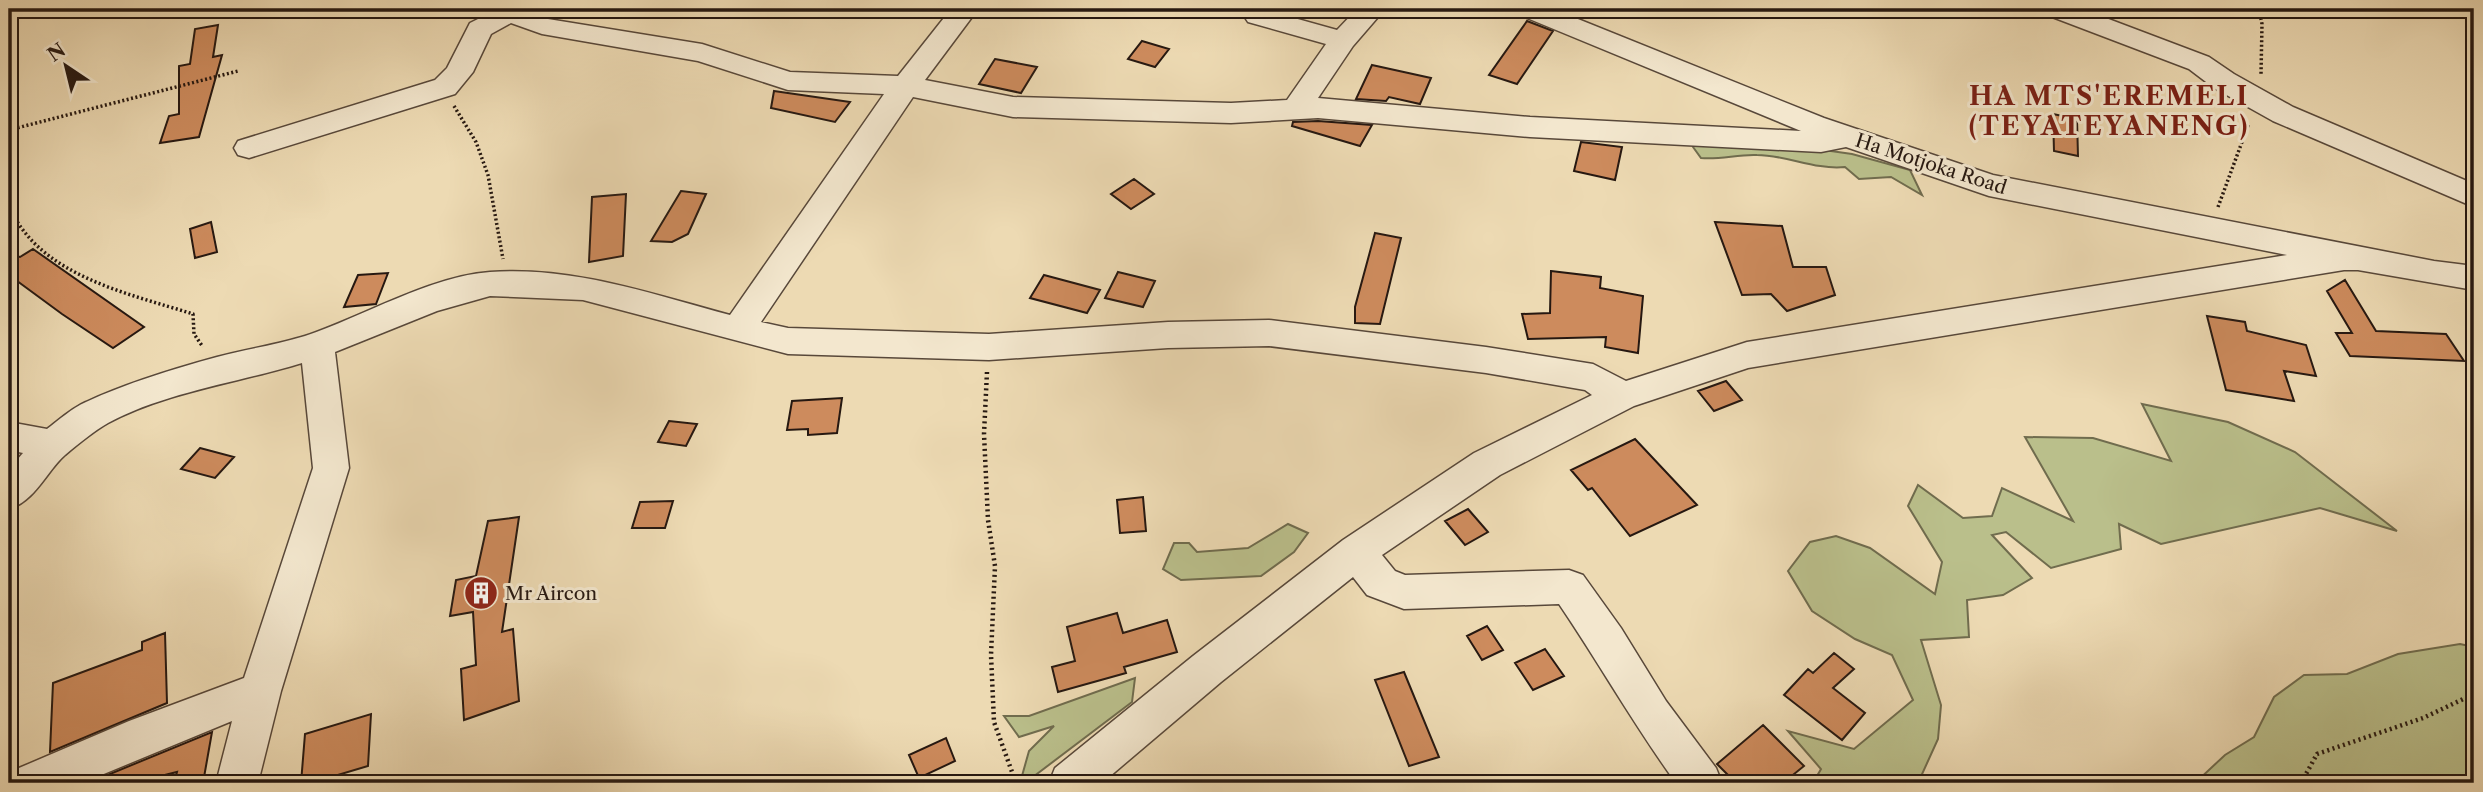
<svg xmlns="http://www.w3.org/2000/svg" width="2483" height="792" viewBox="0 0 2483 792" font-family="'Libre Caslon Text',serif">
<style>
.green{fill:#babf8b;stroke:#706c4e;stroke-width:2}
.building{fill:#cd8b5d;stroke:#261811;stroke-width:2}
.lines{fill:none;stroke-linecap:round;stroke-linejoin:round}
.minor-casing{stroke:#58483a;stroke-width:3}
.path-far1{stroke:#261811;stroke-width:3.5;stroke-dasharray:2 2.5;stroke-linecap:butt}
.path{stroke:#261811;stroke-width:4.5;stroke-dasharray:2 3.5;stroke-linecap:butt}
.minor{fill:#f3e7ce;fill-rule:evenodd}
.labels{text-anchor:middle;dominant-baseline:central;stroke-width:6;stroke-linejoin:round;paint-order:stroke}
.street-label{font-size:19px;fill:#261811;stroke:#f3e7ce}
.poi-label{font-size:19px;fill:#261811;stroke:#f3e7ce;text-anchor:start}
.district-label{font-size:26px;font-weight:bold;letter-spacing:2px;fill:#7a1f14;stroke:#f3e7ce}
</style>
<rect width="100%" height="100%" fill="#eddab3"/>
<filter id="stains"><feTurbulence type="fractalNoise" baseFrequency=".00286" numOctaves="4"/><feColorMatrix values="0 0 0 0 .2 0 0 0 0 .09 0 0 0 0 .02 0 0 0 .5 -.17"/></filter>
<radialGradient id="worn" r=".72"><stop offset=".6" stop-color="#630" stop-opacity="0"/><stop offset="1" stop-color="#630" stop-opacity=".3"/></radialGradient>
<path class="green" d="M1696 141 1767 142 1852 154 1910 170 1922 195 1891 177 1859 179 1845 167C1814 170 1787 155 1757 155 1738 154 1720 160 1701 158L1693 147Z
M2142 404 2228 422 2295 452 2397 531 2320 508 2161 544 2119 524 2121 549 2051 568 2006 532 1992 535 2032 578 2003 595 1967 600 1969 637 1921 640 1941 705 1938 739 1918 783H1813L1821 769 1788 731 1854 749 1913 700 1892 655 1855 639 1812 611 1788 571 1810 542 1836 536 1870 548 1935 594 1942 562 1908 506 1918 485 1963 518 1992 516 2002 488 2073 521 2025 437 2093 438 2171 461Z
M1288 524 1308 533 1294 552 1261 576 1181 580 1163 569 1174 543H1189L1197 552 1248 548Z
M2460 644 2474 647V783H2195L2225 755 2254 737 2274 697 2304 675 2347 674 2398 654Z
M1135 678 1132 702 1025 783H1020L1029 751 1054 726 1019 737 1004 716H1029Z"/>
<path class="building" d="M1527 21 1553 31 1517 84 1489 75Z
M218 25 213 57 222 55 199 137 160 143 169 116 179 114V66L190 64 195 29Z
M1142 41 1169 49 1155 67 1128 59Z
M995 59 1037 67 1021 93 979 84Z
M1372 65 1431 78 1420 104 1389 97 1386 101 1356 99Z
M774 91 850 102 835 122 771 108Z
M2053 114 2077 119 2078 156 2054 151Z
M1318 121 1372 125 1360 146 1292 126 1293 122Z
M1581 142 1622 147 1615 180 1574 171Z
M1134 179 1154 194 1131 209 1111 194Z
M681 191 706 194 688 234 672 242 651 241Z
M626 194 623 256 589 262 592 197Z
M211 222 217 252 195 258 190 229Z
M1715 222 1782 226 1793 267H1826L1835 295 1787 311 1771 294 1742 295Z
M1375 233 1401 238 1380 324 1355 323V307Z
M33 249 144 327 113 348 62 314 9 275V254L20 257Z
M1551 271 1601 277 1600 288 1643 296 1638 353 1605 347 1606 337 1528 339 1522 314 1550 313Z
M1118 272 1155 281 1143 307 1105 298Z
M388 273 376 304 344 307 358 275Z
M1044 275 1100 290 1087 313 1030 298Z
M2345 280 2376 331 2446 334 2464 361 2350 356 2336 333H2352L2327 291Z
M2207 316 2245 322 2247 331 2306 345 2316 376 2284 371 2294 401 2226 390Z
M1726 381 1742 400 1714 411 1698 391Z
M842 398 837 433 808 435V429L787 430 792 401Z
M669 421 697 424 686 446 658 442Z
M1635 439 1697 505 1630 536 1592 488 1588 490 1571 470Z
M200 448 234 457 215 478 181 469Z
M1143 497 1146 531 1120 533 1117 500Z
M673 501 665 528H632L640 502Z
M1468 509 1488 532 1465 545 1445 521Z
M519 517 502 632 513 629 519 701 464 720 461 669 476 665 473 612 450 616 456 580 476 576 488 521Z
M1117 613 1123 633 1167 620 1177 652 1124 667 1126 673 1058 692 1052 667 1075 661 1067 627Z
M1487 626 1503 650 1482 660 1467 636Z
M165 633 167 703 50 752 53 683 142 650V642Z
M1545 649 1564 676 1533 690 1515 663Z
M1834 653 1854 669 1833 688 1865 713 1842 740 1784 695 1808 669 1813 673Z
M1404 672 1439 757 1409 766 1375 680Z
M371 714 368 766 311 783H301L305 734Z
M1763 725 1804 766 1783 783H1736L1717 764Z
M212 732 203 783H174L177 772 133 783H88Z
M946 738 955 761 919 778 909 755Z"/>
<g class="lines">
<g class="minor-casing">
<path id="minor" d="M493 9H524L548 19 702 44 790 72 898 76 951 9H978L925 80 1013 97 1231 103 1287 100 1326 44 1248 22 1244 16 1248 10 1262 9 1337 30 1357 9H1385L1353 46 1318 98 1530 117 1801 131 1520 15 1516 9H1553L1824 118 1993 175 2434 261 2474 266V290L2358 270H2344L1748 368 1634 406 1500 475 1382 555 1395 571 1405 575 1569 570 1583 575 1621 628 1666 701 1716 768 1722 783H1676C1634 725 1599 663 1559 604L1404 609 1367 595 1353 577 1221 682 1102 783H1049L1055 768 1193 656 1343 540 1474 453 1592 395 1585 390 1486 373 1269 346 1168 348 989 360 788 354 583 300 490 296 437 311 335 352 349 468 281 691 258 783H216L232 721 82 783H13L19 768 129 721 244 678 313 468 302 363C241 382 165 392 108 423 94 431 78 444 65 455 46 472 35 501 9 509V469L23 453 9 450V422L47 429C59 420 72 408 86 402 127 383 173 369 217 357 246 349 276 345 305 336 362 317 431 276 490 272 573 266 652 294 730 315L884 94 788 90 698 61 542 34 511 23 491 34 473 72 455 94 249 158 238 155 234 148 238 141 435 80 447 68 470 23 494 11ZM913 97 1013 117 1231 123 1318 118 1530 137 1821 152 1846 147 1989 196 2287 255 1747 342 1626 381 1593 364 1486 347 1269 320 1168 322 989 334 788 328 761 322Z
M2043 9H2082L2209 57 2234 74 2293 107 2474 184V207L2273 121 2214 88 2189 69 2047 15Z"/>
</g>
<path class="path-far1" d="M2259 9 2262 24 2261 74
M454 106 476 142 488 175 503 259
M9 130 238 71
M9 206C39 276 127 293 193 314L194 334 203 347
M2218 207 2249 123"/>
<path class="path" d="M987 372 984 434 988 520 995 566 991 655 994 722 1016 783
M2301 783 2317 754 2423 718 2474 694"/>
<use href="#minor" class="minor"/>
</g>
<defs>
<g id="building-disc" transform="scale(1.75)"><circle r="9.5" fill="#8f2418" stroke="#f3e7ce"/><path d="M-4-6H4V6H1V3H-1V6H-4ZM-2.5-4.3h1.7v1.8h-1.7ZM.8-4.3h1.7v1.8H.8ZM-2.5-1h1.7V.8h-1.7ZM.8-1h1.7V.8H.8Z" fill="#fff"/></g>
</defs>
<g fill-rule="evenodd">
<use href="#building-disc" x="481" y="593"/>
</g>
<g class="labels">
<g class="street-label">
<text transform="translate(1931 164) rotate(18)">Ha Motjoka Road</text>
</g>
<g class="poi-label">
<text x="505" y="593">Mr Aircon</text>
</g>
<g class="district-label">
<text x="2109" y="96">HA MTS'EREMELI<tspan x="2109" dy="30">(TEYATEYANENG)</tspan></text>
</g>
</g>
<rect width="2483" height="792" fill="none" stroke="#eddab3" stroke-width="35"/>
<rect x="10" y="10" width="2462" height="771" fill="none" stroke="#261811" stroke-width="3.5"/>
<rect x="18" y="18" width="2448" height="757" fill="none" stroke="#261811" stroke-width="2"/>
<g transform="translate(66 66) rotate(325)" stroke="#f3e7ce" stroke-width="5" paint-order="stroke">
<path d="M0-5L12 26L0 18L-12 26Z" fill="#261811"/>
<text y="-10" font-size="19" font-weight="bold" text-anchor="middle" fill="#261811">N</text>
</g>
<rect width="100%" height="100%" filter="url(#stains)"/>
<rect width="100%" height="100%" fill="url(#worn)"/>
</svg>
